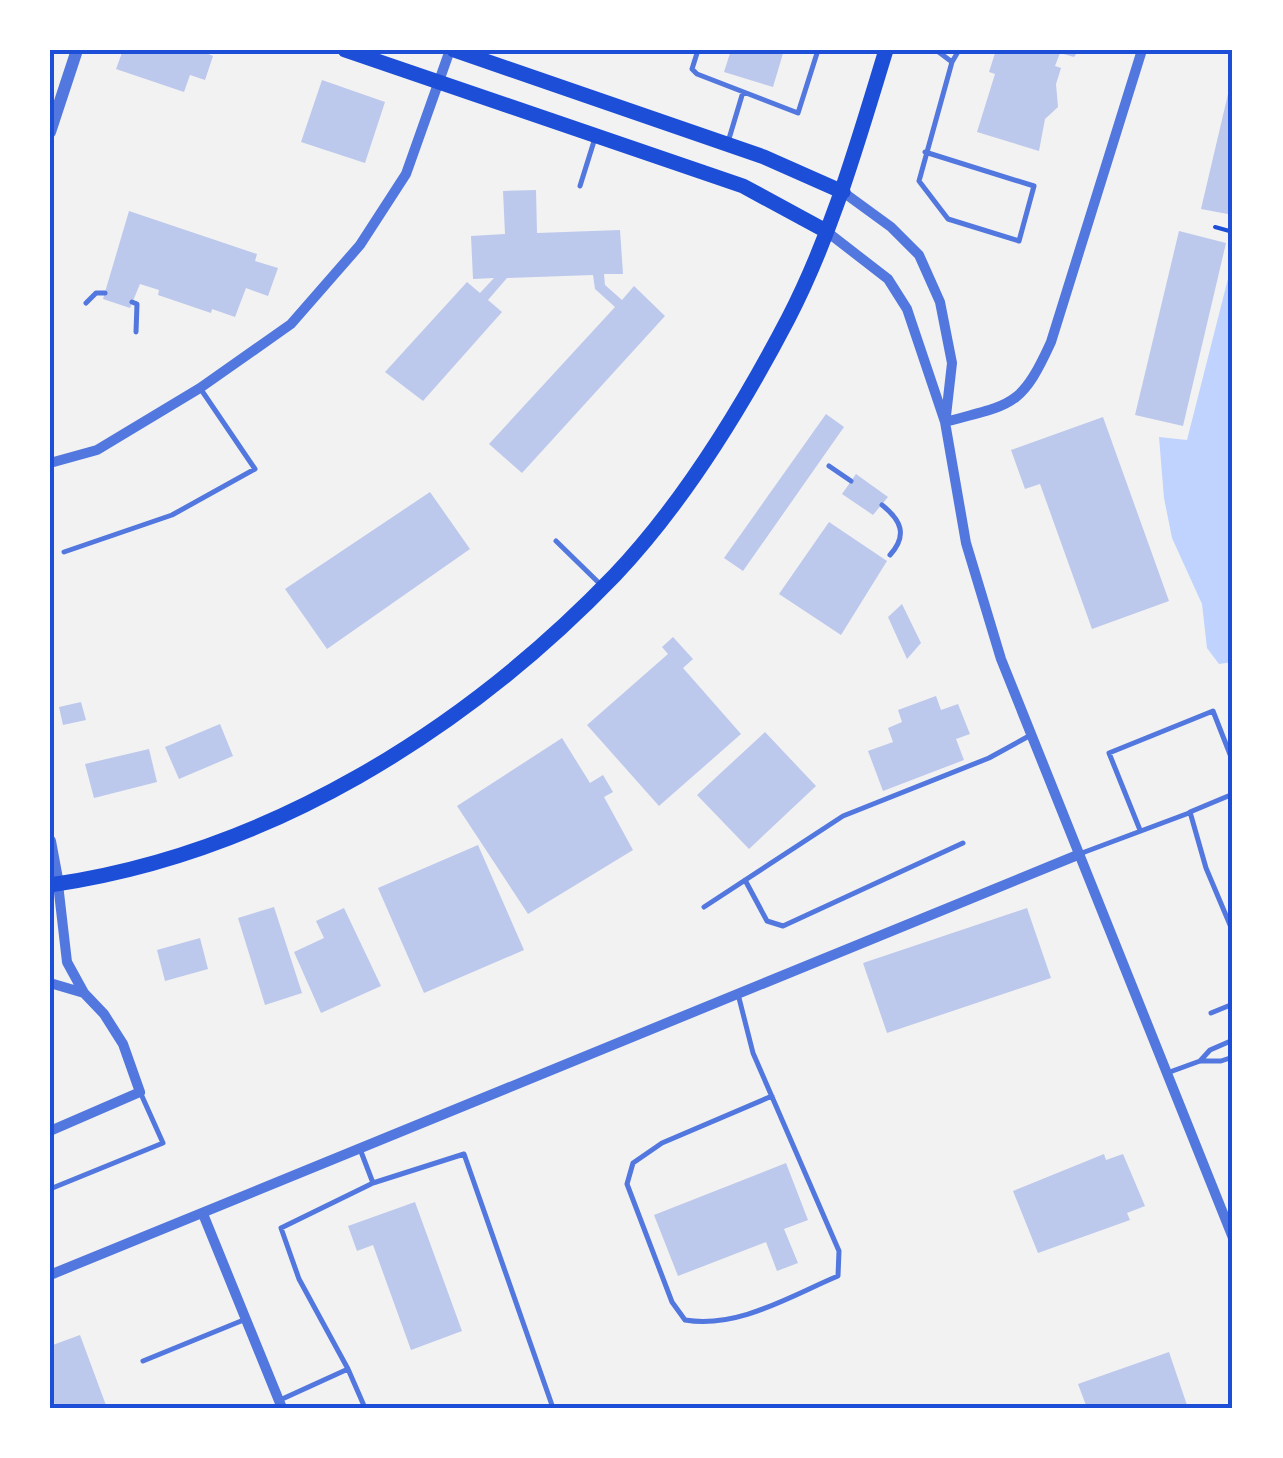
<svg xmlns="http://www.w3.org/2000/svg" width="1283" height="1458" viewBox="0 0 1283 1458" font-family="'Space Grotesk',sans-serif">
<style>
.water{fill:#bfd3fe}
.building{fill:#bdc9ec}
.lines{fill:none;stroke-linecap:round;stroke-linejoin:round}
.path{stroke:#1d4ed8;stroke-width:4}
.service{stroke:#5277de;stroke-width:5}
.minor{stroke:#5277de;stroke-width:10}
.tertiary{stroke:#5277de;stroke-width:12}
.secondary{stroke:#1d4ed8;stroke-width:15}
.neatline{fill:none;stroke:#1d4ed8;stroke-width:4}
</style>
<rect width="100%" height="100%" fill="#f2f2f2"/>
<path class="water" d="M1233 259V662L1219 664 1207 648 1202 604 1172 538 1164 498 1159 437 1187 440Z"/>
<path class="building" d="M123 50H199L213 56 205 80 190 75 184 92 116 69Z
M731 50H784L773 87 724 72Z
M996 50H1079L1074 57 1060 53 1055 66 1061 68 1056 84 1058 107 1045 119 1039 151 977 132 995 74 989 72Z
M1232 77H1233V215L1201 209Z
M322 80 385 102 365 163 301 142Z
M536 190 537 233 620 230 623 274H604L605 285 622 300 634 286 665 316 522 473 489 444 615 307 595 289 593 275 507 278 488 300 502 312 423 401 385 372 467 282 480 293 494 278 473 279 471 236 505 234 503 191Z
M129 211 257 254 255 261 278 268 268 296 246 288 235 317 212 309 211 313 158 295 159 290 140 284 130 308 103 299Z
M1179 231 1226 243 1183 426 1135 415Z
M826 414 844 427 743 571 724 558Z
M1103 417 1169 601 1092 629 1040 484 1025 489 1011 450Z
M856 474 888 497 873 515 842 494Z
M430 492 470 549 327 649 285 589Z
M829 522 887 561 841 635 779 594Z
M902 604 921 643 907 659 888 617Z
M673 637 693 659 683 668 741 734 659 806 587 725 668 654 662 647Z
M936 696 941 710 958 704 970 734 956 739 964 760 883 791 868 751 893 742 888 728 902 722 898 710Z
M81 702 86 720 63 725 59 707Z
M220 724 233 756 179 779 165 747Z
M765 732 816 786 749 849 697 795Z
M562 738 590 783 603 775 613 792 604 797 633 850 528 914 457 806Z
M149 749 157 782 94 798 85 764Z
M478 845 524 950 424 993 378 888Z
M274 907 302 993 265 1005 238 918Z
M344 908 381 986 321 1013 294 952 324 938 316 921Z
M1027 908 1051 978 887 1033 863 963Z
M200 938 208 969 165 981 157 950Z
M1104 1154 1106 1160 1123 1154 1145 1206 1127 1213 1130 1220 1038 1253 1013 1191Z
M786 1163 808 1220 784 1229 798 1263 777 1271 766 1242 678 1276 654 1215Z
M415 1202 462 1331 411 1350 373 1245 357 1251 348 1226Z
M80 1335 107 1408H56L50 1391V1346Z
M1169 1352 1188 1408H1087L1078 1384Z"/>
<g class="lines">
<path class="path" d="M1215 227 1233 232"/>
<path class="service" d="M698 50 692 69 697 74 798 113 818 50
M952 62 959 50
M728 142 743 92
M925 152 1034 186 1019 241 948 219 919 181 952 62 936 50
M580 186 595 138
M132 302 137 304 136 332
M86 303 96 293H105
M829 466 851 481
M882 505C901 520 908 535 890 555
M556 541 600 584
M64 552 172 515 255 469 200 388
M1233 794 1190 812 1206 868 1233 932
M1140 830 1109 753 1213 711 1233 762
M1082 853 1189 813
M745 880 767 921 783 926 963 843
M704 907 843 816 989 758 1029 736
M738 994 753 1053 839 1251 838 1276C790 1296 738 1329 685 1320L672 1302 627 1184 633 1163 662 1143 772 1096
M1211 1013 1233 1004
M1200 1061 1210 1050 1233 1040
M1167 1073 1200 1061H1221L1233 1057
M360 1149 373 1183 464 1154 553 1408
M50 1189 163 1143 141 1094
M143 1361 246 1319
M348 1369 299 1279 281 1228 371 1184
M280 1400 348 1369 365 1408"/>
<path class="minor" d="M843 192 891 227 919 255 940 302 952 363 946 416
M826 231 888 279 907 309 945 422 966 543 1001 659 1233 1238
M945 422C1012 404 1021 408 1051 342L1142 50
M50 463 97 450 200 388 291 324 360 245 406 174 450 50
M50 983 84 993
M50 1131 140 1092 123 1044 104 1014 84 993 67 962 58 884
M203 1214 282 1408
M50 1275 1080 854"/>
<path class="tertiary" d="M50 132 77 50
M50 841 58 884"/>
<path class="secondary" d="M345 50 743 186 826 231
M454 50 764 157 843 192
M50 885C267 854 465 731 615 575 685 501 741 409 788 319 832 234 858 141 886 50"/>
</g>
<rect width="1283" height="1458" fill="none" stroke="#ffffff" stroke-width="105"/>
<rect x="52" y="52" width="1178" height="1354" class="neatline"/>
</svg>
